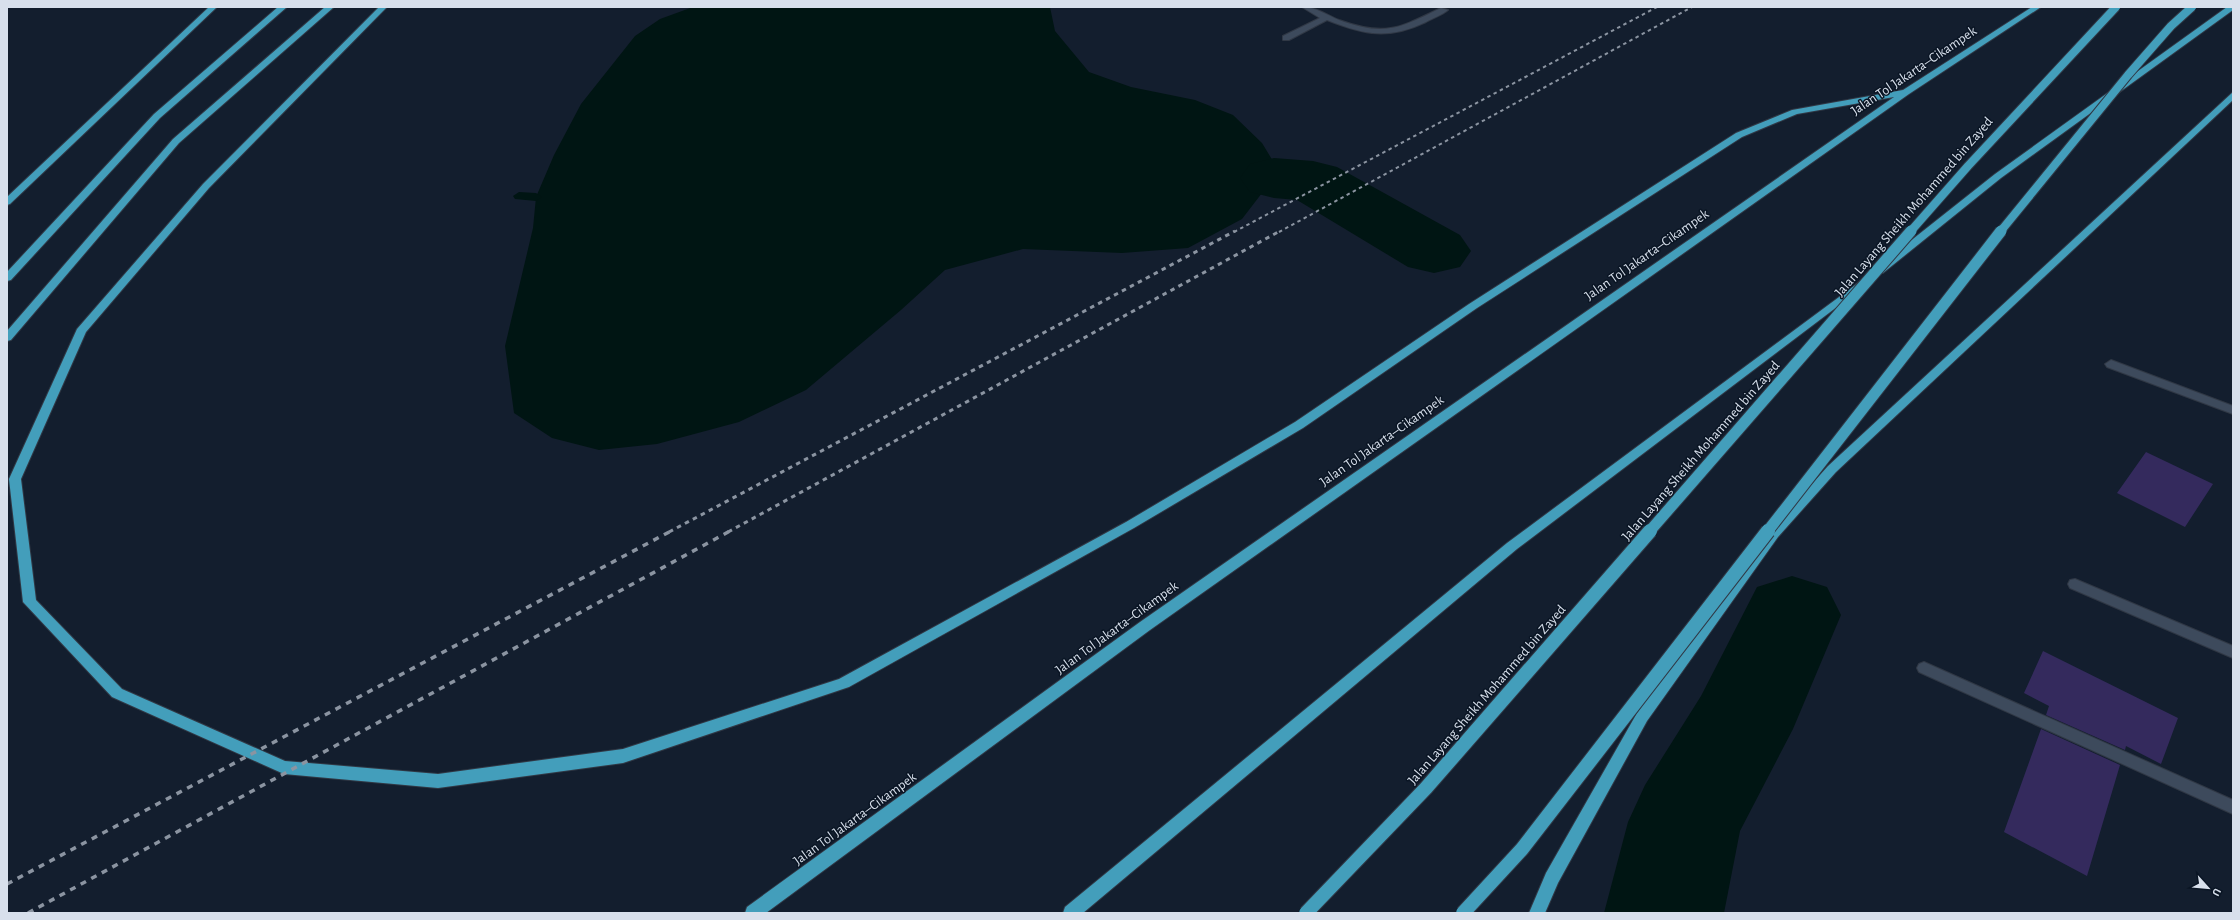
<svg xmlns="http://www.w3.org/2000/svg" width="2240" height="920" viewBox="0 0 2240 920" font-family="'Alegreya Sans',sans-serif">
<style>
.water{fill:#001513}
.lines{fill:none;stroke-linecap:round;stroke-linejoin:round}
.stream{fill:#001513;fill-rule:evenodd}
.river{fill:#001513;fill-rule:evenodd}
.building{fill:#342a5d}
.minor-casing{stroke:#303845;stroke-width:2}
.highway-casing{stroke:#303845;stroke-width:2}
.minor{fill:#3d4a5c;fill-rule:evenodd}
.highway{fill:#439ebb;fill-rule:evenodd}
.rail-far2{stroke:#8b94a1;stroke-width:2;stroke-dasharray:3.5 3.5;stroke-linecap:butt}
.rail-far1{stroke:#8b94a1;stroke-width:3;stroke-dasharray:4.5 4.5;stroke-linecap:butt}
.rail{stroke:#8b94a1;stroke-width:3.5;stroke-dasharray:6 6;stroke-linecap:butt}
.highway-bridge-far2-casing{stroke:#303845;stroke-width:10;stroke-linecap:butt}
.highway-bridge-far1-casing{stroke:#303845;stroke-width:13;stroke-linecap:butt}
.highway-bridge-casing{stroke:#303845;stroke-width:16;stroke-linecap:butt}
.highway-bridge-far2{stroke:#439ebb;stroke-width:8}
.highway-bridge-far1{stroke:#439ebb;stroke-width:11}
.highway-bridge{stroke:#439ebb;stroke-width:14}
.labels{text-anchor:middle;dominant-baseline:central;stroke-width:3;stroke-linejoin:round;paint-order:stroke}
.street-label{font-size:14px;fill:#d8e0ec;stroke:#0a1524}
</style>
<rect width="100%" height="100%" fill="#131e2e"/>
<path class="water" d="M693 7H1050L1055 31 1089 72 1131 87 1195 100 1233 115 1262 143 1279 171 1242 219 1188 248 1122 253 1023 249 945 270 901 310 806 390 739 422 657 444 599 450 552 438 514 413 505 346 533 228 536 197 554 155 581 104 635 36 660 19Z"/>
<g class="lines">
<path class="stream" d="M519 192 536 193 542 197 536 201 515 199 513 196Z"/>
<path class="river" d="M1274 158 1313 161 1337 167 1460 235 1471 251 1460 267 1434 273 1408 267 1297 200 1274 198 1250 192 1240 178 1250 164Z
M1792 576 1827 587 1841 615 1793 729 1740 831 1724 913H1604L1628 822 1645 785 1701 696 1757 587Z"/>
</g>
<path class="building" d="M2146 452 2213 484 2185 527 2117 493Z
M2043 651 2178 718 2161 764 2126 746 2125 750 2046 715 2049 706 2024 693Z
M2041 729 2120 765 2087 876 2004 832Z"/>
<g class="lines">
<g class="minor-casing">
<path id="minor" d="M1302 7C1316 7 1327 15 1339 20 1386 37 1399 28 1441 8L1448 10C1442 15 1433 18 1426 22 1388 40 1365 35 1327 20L1289 40H1283V36L1320 18Z
M2111 360 2233 406V414L2107 367 2105 364Z
M2075 579 2233 646V658L2070 588 2068 584 2070 580Z
M1924 662 2233 800V814L1919 672 1917 668 1919 664Z"/>
</g>
<g class="highway-casing">
<path id="highway" d="M209 7H217L10 204 7 205V197Z
M278 7H287L160 118 11 280 7 281V272L154 114Z
M325 7H334L179 143 11 340 7 341V331L173 139Z
M379 7H387L209 188 86 332 21 479 36 600 122 689 285 761 438 774 623 749 839 679 1126 522 1295 422 1469 304 1736 133 1792 110 1903 90 2032 7H2041L1909 94 1150 630 766 913H745L747 907 1140 622 1894 97 1797 114 1742 137 1477 308 1303 428 1134 528 849 687 623 763 438 788 284 774 112 697 23 602 9 479 77 329 203 184Z
M2227 7H2233V10L2001 178 1883 273H1875V269L1995 174Z
M2233 92V100L1836 472 1778 537 1647 721 1558 883 1545 913H1529L1546 873 1637 713 1770 531 1828 466Z
M1862 280 1867 283 1866 285 1517 549 1083 913H1063L1065 907 1507 543Z"/>
</g>
<use href="#minor" class="minor"/>
<use href="#highway" class="highway"/>
<path class="rail-far2" d="M1234 232 1657 7
M1279 232 1692 7"/>
<path class="rail-far1" d="M669 532 1235 231
M728 532 1280 231"/>
<path class="rail" d="M7 884 671 531
M28 913 730 531"/>
<g class="highway-bridge-far2-casing">
<path id="highway-bridge-far2" d="M1910 232 1968 166 2116 7
M2000 232 2128 75 2171 26 2192 7"/>
</g>
<g class="highway-bridge-far1-casing">
<path id="highway-bridge-far1" d="M1649 532 1911 231
M1767 532 2001 231"/>
</g>
<g class="highway-bridge-casing">
<path id="highway-bridge" d="M1306 913 1426 788 1650 531
M1463 913 1522 849 1768 531"/>
</g>
<use href="#highway-bridge-far2" class="highway-bridge-far2"/>
<use href="#highway-bridge-far1" class="highway-bridge-far1"/>
<use href="#highway-bridge" class="highway-bridge"/>
</g>
<g class="labels">
<g class="street-label">
<text transform="translate(1914 71) rotate(-34)">Jalan Tol Jakarta–Cikampek</text>
<text transform="translate(1914 207) rotate(-49)">Jalan Layang Sheikh Mohammed bin Zayed</text>
<text transform="translate(1647 255) rotate(-35)">Jalan Tol Jakarta–Cikampek</text>
<text transform="translate(1382 441) rotate(-35)">Jalan Tol Jakarta–Cikampek</text>
<text transform="translate(1701 451) rotate(-49)">Jalan Layang Sheikh Mohammed bin Zayed</text>
<text transform="translate(1117 628) rotate(-36)">Jalan Tol Jakarta–Cikampek</text>
<text transform="translate(1487 695) rotate(-49)">Jalan Layang Sheikh Mohammed bin Zayed</text>
<text transform="translate(855 819) rotate(-36)">Jalan Tol Jakarta–Cikampek</text>
</g>
</g>
<rect width="2240" height="920" fill="none" stroke="#d8e0ec" stroke-width="16"/>
<g transform="translate(2208 888) rotate(117)" stroke="#0a1524" stroke-width="3" paint-order="stroke">
<path d="M0-3L7 15L0 10L-7 15Z" fill="#d8e0ec"/>
<text y="-6" font-size="11" font-weight="bold" text-anchor="middle" fill="#d8e0ec">U</text>
</g>
</svg>
